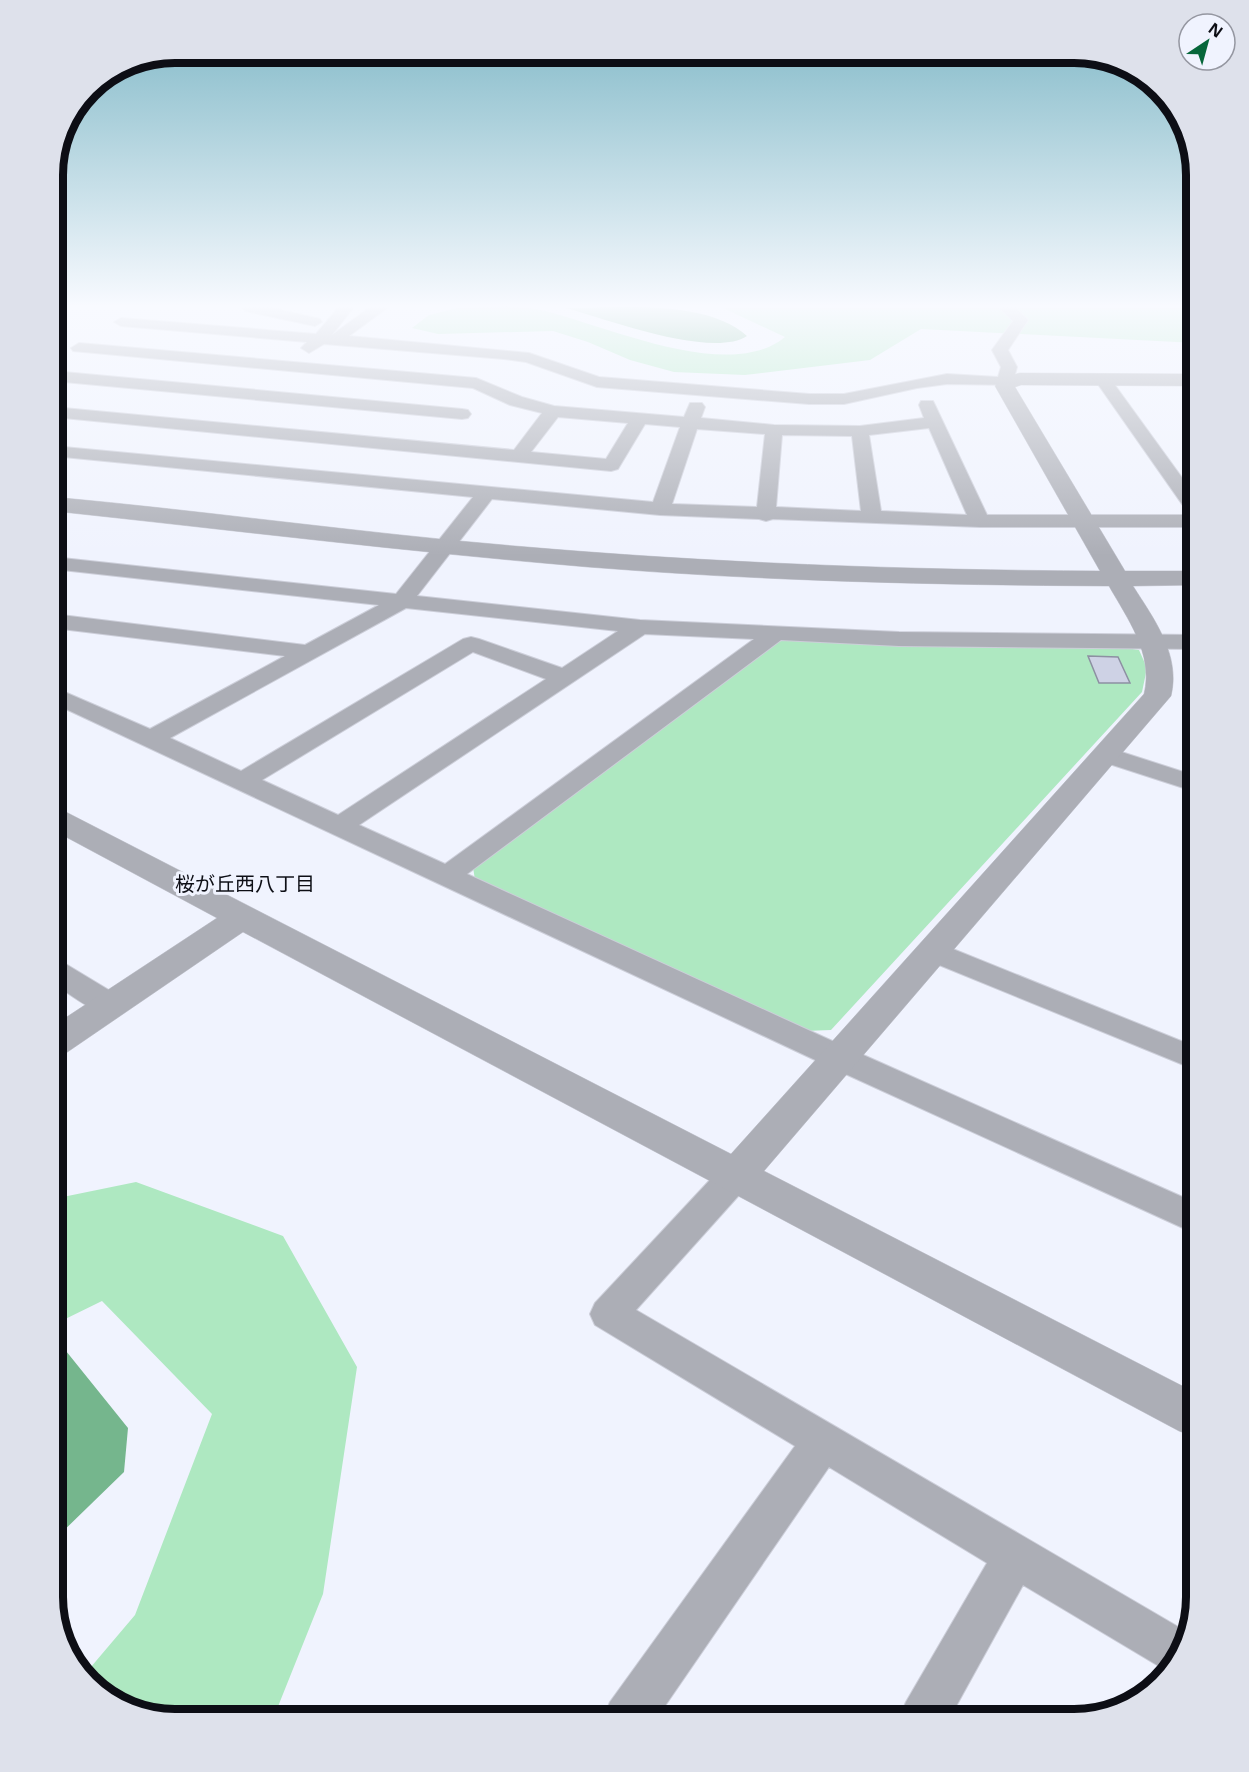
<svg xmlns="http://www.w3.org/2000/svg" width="1249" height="1772" viewBox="0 0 1249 1772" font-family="'Noto Sans','Noto Sans JP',sans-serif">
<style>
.green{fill:#aee8c1}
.water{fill:#75b68d}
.building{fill:#ced2e5;stroke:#8d90a2;stroke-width:1.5}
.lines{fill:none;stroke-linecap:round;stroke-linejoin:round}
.minor-casing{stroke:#ccced9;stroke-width:2}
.tertiary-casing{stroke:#ccced9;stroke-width:1}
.minor{fill:#acaeb6;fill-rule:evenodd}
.tertiary{fill:#acaeb6;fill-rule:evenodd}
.labels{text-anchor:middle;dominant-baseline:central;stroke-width:6;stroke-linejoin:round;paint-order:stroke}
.neighbourhood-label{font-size:20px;fill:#0d0e15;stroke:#f0f3fe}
.rim{fill:none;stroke:#0d0e15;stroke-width:8}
</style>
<rect width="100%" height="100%" fill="#f0f3fe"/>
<path class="green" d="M458 308C486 308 518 304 545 311 607 326 730 383 785 337L723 308H1196V343L921 329 870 360 745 375 674 372 630 360 588 342 553 331 438 334 412 328 429 315Z
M786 640 938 647 1126 648 1139 650 1147 668 1142 692 831 1030 805 1031 475 880 473 867 772 643Z
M136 1182 283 1236 357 1367 323 1594 273 1719H168L114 1703 85 1674 135 1615 212 1414 102 1301 53 1325V1199Z"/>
<path class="water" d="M566 308C619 308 706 299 747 336 712 359 606 319 566 308Z
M66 1351 128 1428 124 1472 53 1541V1356Z"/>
<path class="building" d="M1088 656 1118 657 1130 683H1099Z"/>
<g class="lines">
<g class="minor-casing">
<path id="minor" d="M243 308H272L320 319 322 322 315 326 245 311Z
M338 308H353L332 335 369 308H387L349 336 529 353 599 377 809 394H844L947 374 998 377 1001 367 992 350 1013 321 1000 308H1016L1028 320 1008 350 1017 367 1014 378 1017 382 1015 385 947 384 917 388 844 404H809L597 387 526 362 504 359 324 344 309 353 301 348 307 342 121 326 114 322 121 318 316 334Z
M79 343 476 378 522 397 554 406 684 417 690 403H702L705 407 701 418 774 425 860 426 924 418 919 405 921 401H933L935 405 987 515H1193L1189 514 1095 380 1097 377H1109L1196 497V527H980L773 519 766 521 759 519 660 515 492 499 417 596 640 620 899 632 1196 635V649L899 646 781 640 467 874 852 1050 1196 1203V1232L1183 1228 828 1066 53 703V687L150 729 285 656 53 628V614L305 645 379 605 53 569V557L396 594 473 497 53 456V446L653 502 680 427 645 424 618 469 611 471 53 417V407L514 450 542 413 510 405 473 388 73 351 71 348ZM558 417 628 423 606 459 531 452ZM929 428 967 515 881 511 869 435ZM697 429 765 434 757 507 672 504ZM782 435 852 436 861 511 776 507ZM406 608 618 631 562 668 479 639 471 637 463 639 241 771 170 738ZM645 634 754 639 445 864 359 825ZM473 652 546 679 338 815 262 780Z
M53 371 462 409 468 410 471 414 468 418 462 419 53 381Z
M1106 747 1196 776V792L1097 760 1093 755 1097 750Z
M933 941 1196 1047V1070L922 958 918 951 922 944Z
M53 960 64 963 122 998 127 1005 122 1012C98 1019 73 996 53 983Z
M736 1162 749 1166 754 1175 749 1184 636 1310 1187 1632 1180 1658 1167 1671 1023 1585 949 1719H899L906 1702 987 1563 829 1467 656 1719H603L610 1702 795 1446 595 1325 590 1314 595 1303 723 1166Z"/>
</g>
<g class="tertiary-casing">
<path id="tertiary" d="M1020 373 1196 374V386L1021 385 1015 387 1125 571H1196V585L1133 586C1154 619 1181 655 1171 696L764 1171 1196 1393V1437L1179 1431 243 932 66 1053 53 1057V1026L217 918 53 830V809L64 811 731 1154 1144 694C1154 654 1127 618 1109 586 935 585 761 581 588 567 409 552 231 530 53 511V497C207 511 361 533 515 546 710 563 905 570 1100 571L995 386 1002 378Z"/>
</g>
<use href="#minor" class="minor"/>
<use href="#tertiary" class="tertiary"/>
</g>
<linearGradient id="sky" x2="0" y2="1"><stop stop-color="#7ab5c4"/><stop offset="0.55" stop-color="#f8faff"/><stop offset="1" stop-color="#f8faff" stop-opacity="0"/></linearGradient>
<rect width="1249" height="556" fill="url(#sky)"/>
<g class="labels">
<g class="neighbourhood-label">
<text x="245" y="883">桜が丘西八丁目</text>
</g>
</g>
<path d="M0 0H1249V1772H0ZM175 63H1074A112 112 0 0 1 1186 175V1597A112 112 0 0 1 1074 1709H175A112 112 0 0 1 63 1597V175A112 112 0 0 1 175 63Z" fill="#dee1eb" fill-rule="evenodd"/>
<path class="rim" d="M175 63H1074A112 112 0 0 1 1186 175V1597A112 112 0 0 1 1074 1709H175A112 112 0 0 1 63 1597V175A112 112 0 0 1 175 63Z"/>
<g transform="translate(1207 42) rotate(36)"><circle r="28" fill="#f0f3fe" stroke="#9597a1" stroke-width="1.5"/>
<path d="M0-4.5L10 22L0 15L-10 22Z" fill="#06663a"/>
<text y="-9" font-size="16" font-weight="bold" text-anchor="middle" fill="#0d0e15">N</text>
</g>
</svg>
